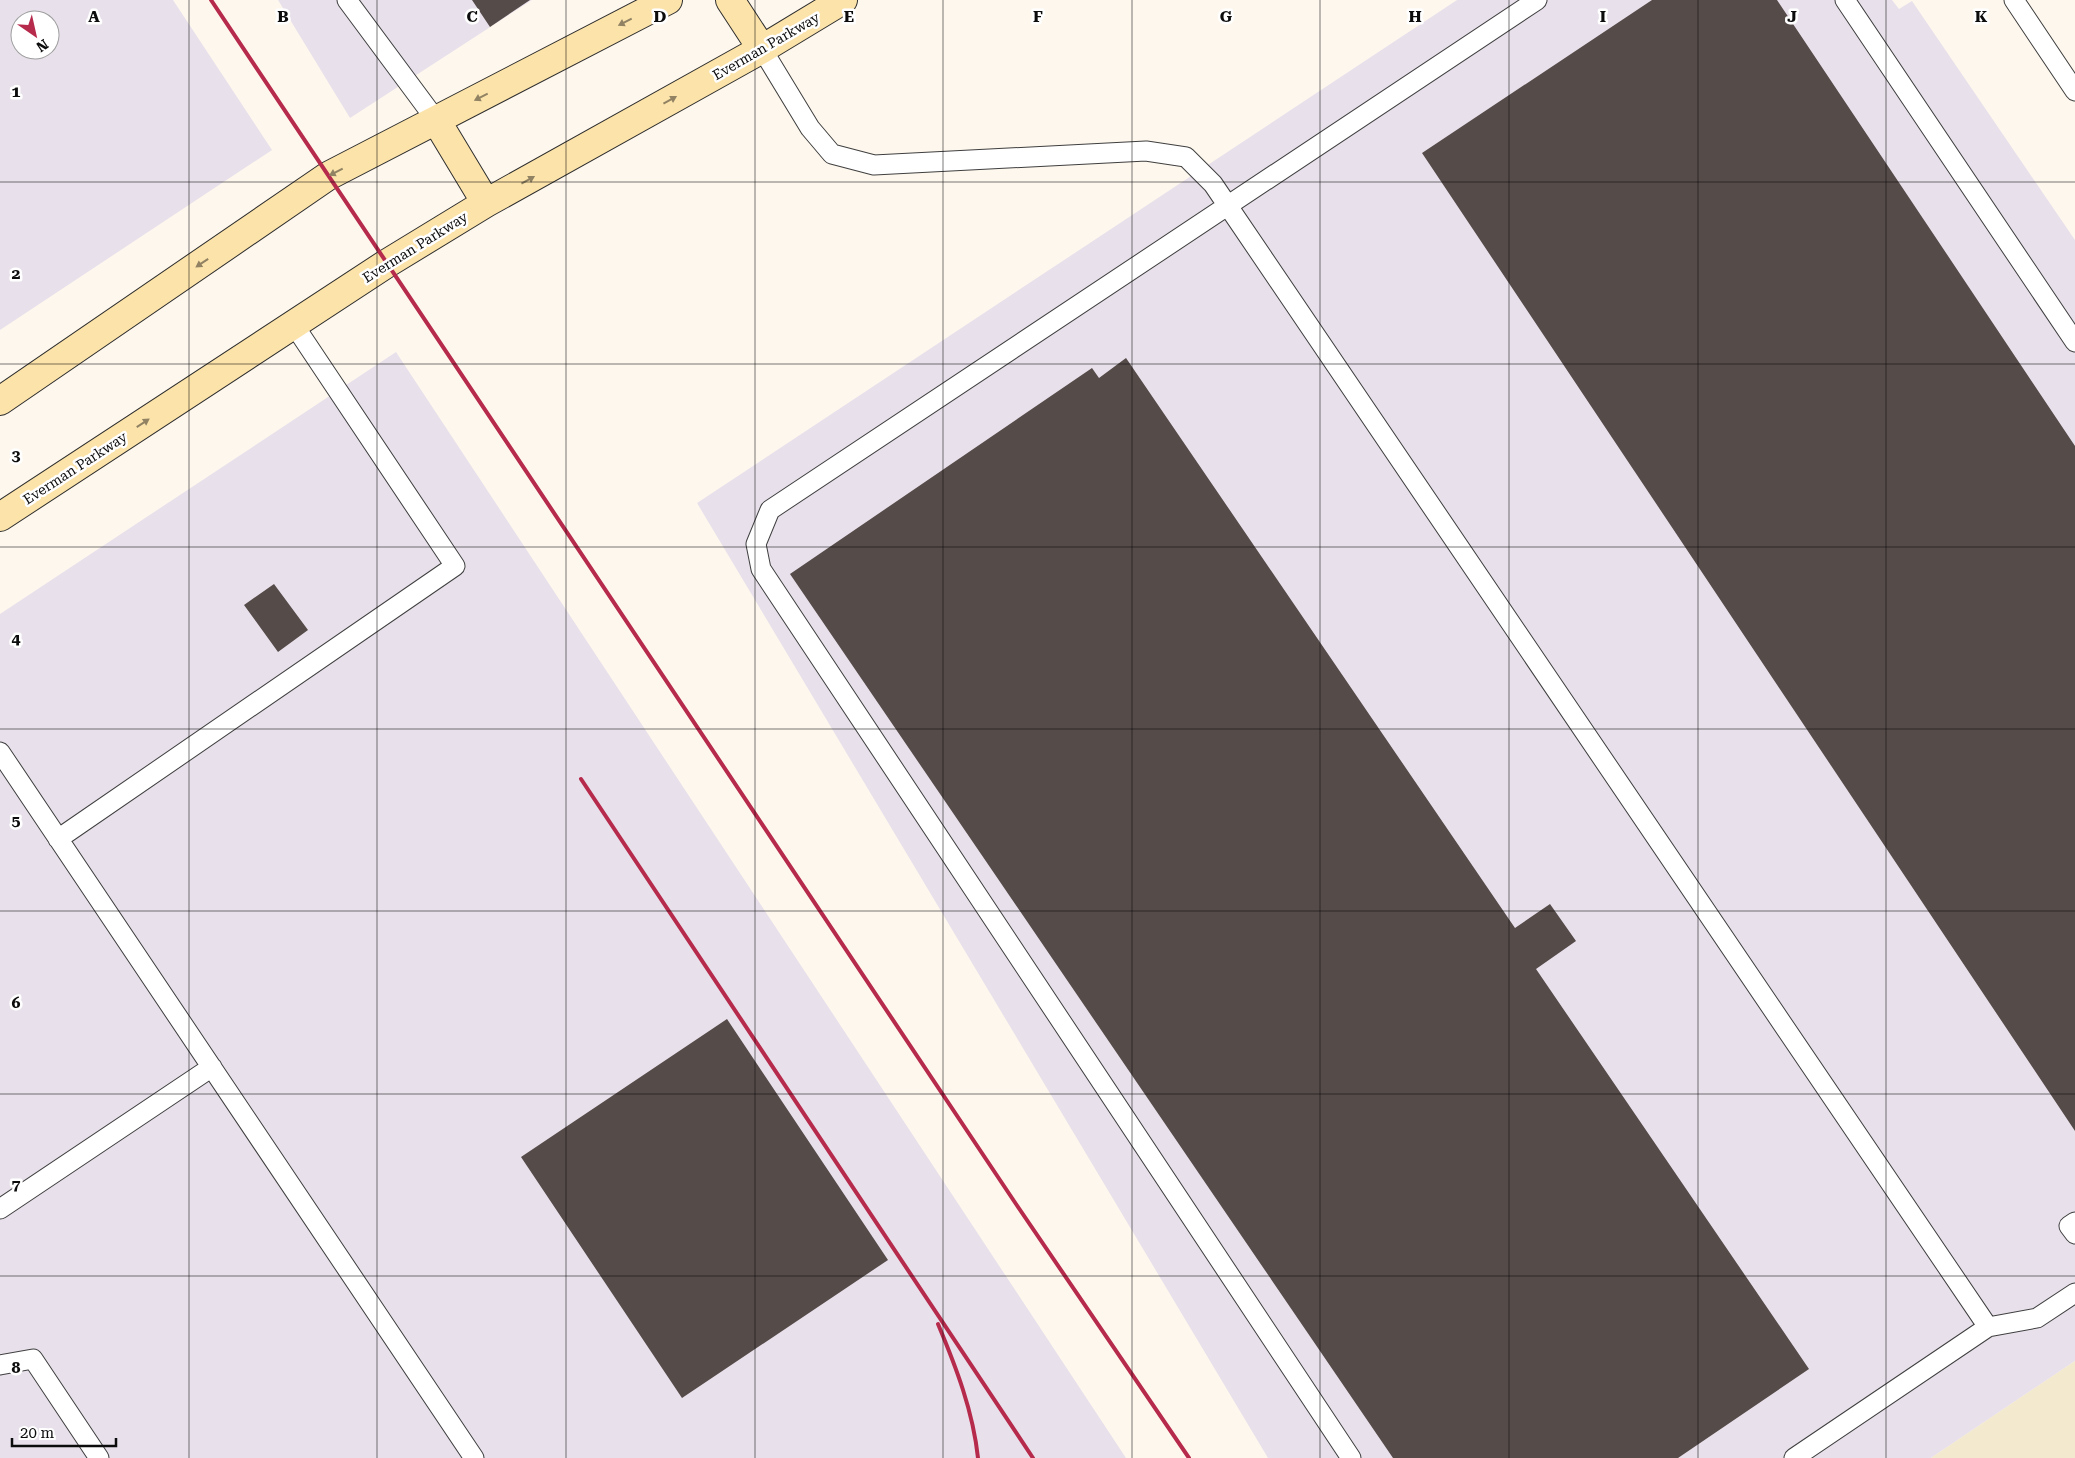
<svg xmlns="http://www.w3.org/2000/svg" width="2075" height="1458" viewBox="0 0 2075 1458" font-family="'Roboto Serif',serif">
<style>
.industrial{fill:#e8e1eb;fill-rule:evenodd}
.farmland{fill:#f3e9ce}
.building{fill:#554b49}
.lines{fill:none;stroke-linecap:round;stroke-linejoin:round}
.service-casing{stroke:#3f3f3f;stroke-width:21}
.secondary-casing{stroke:#2e2e2e;stroke-width:30}
.service{stroke:#fff;stroke-width:19}
.secondary{stroke:#fce3aa;stroke-width:28}
.rail{stroke:#b62a4c;stroke-width:4}
.oneway{fill:#908263}
.grid{fill:none;stroke:#0c0c0c;stroke-width:1;stroke-opacity:0.55}
.labels{text-anchor:middle;dominant-baseline:central;stroke-width:5;stroke-linejoin:round;paint-order:stroke}
.street-label{font-size:14px;fill:#0c0c0c;stroke:#fff}
.grid-label{font-size:16px;text-anchor:middle;font-weight:bold;fill:#0c0c0c;stroke:#fff;stroke-width:5;stroke-linejoin:round;paint-order:stroke}
</style>
<rect width="100%" height="100%" fill="#fef7ed"/>
<path class="industrial" d="M0 0H173L272 150 0 330ZM20 20H50V50H20Z
M278 0H532L350 118Z
M1457 0H1892L1899 9 1912 1 2075 240V1361L1931 1458H1268L697 503Z
M396 352 1126 1458H0V614Z"/>
<path class="farmland" d="M2075 1361V1458H1931Z"/>
<path class="building" d="M472 0H530L490 27Z
M1652 0H1777L2075 446V1131L1422 153Z
M1126 358 1515 928 1550 904 1576 941 1536 969 1809 1369 1678 1458H1393L790 574 1092 368 1099 378Z
M274 584 308 630 278 652 244 605Z
M727 1019 888 1260 682 1398 521 1157Z"/>
<g class="lines">
<g class="service-casing">
<path id="service" d="M347 0 436 120
M1845 0 2075 342
M2014 0 2075 91
M762 49 810 128 832 154 874 165 1146 151 1186 157 1213 184 1988 1327 1794 1458
M0 752 474 1458
M58 839 455 566 294 325
M0 1209 212 1067
M2075 1222 2069 1226 2075 1234
M1988 1327 2037 1318 2075 1293
M0 1365 33 1359 99 1458
M1351 1458 761 569 756 544 770 510 1537 0"/>
</g>
<g class="secondary-casing">
<path id="secondary" d="M730 0 762 49
M436 120 486 203
M0 401 328 176 668 0
M0 517 386 264 486 203 762 49 843 0"/>
</g>
<use href="#service" class="service"/>
<use href="#secondary" class="secondary"/>
<path class="rail" d="M211 0 1016 1204 1189 1458
M581 779 1033 1458
M938 1324C956 1367 973 1411 978 1458"/>
</g>
<defs><path id="oneway-solid" d="M-6-.8H1V-3.2L6.5 0L1 3.2V.8H-6Z" transform="scale(1.25)"/></defs>
<g class="oneway">
<use href="#oneway-solid" transform="translate(625 22) rotate(153)"/>
<use href="#oneway-solid" transform="translate(481 97) rotate(153)"/>
<use href="#oneway-solid" transform="translate(670 100) rotate(-29)"/>
<use href="#oneway-solid" transform="translate(336 172) rotate(153)"/>
<use href="#oneway-solid" transform="translate(528 180) rotate(-29)"/>
<use href="#oneway-solid" transform="translate(202 263) rotate(146)"/>
<use href="#oneway-solid" transform="translate(143 423) rotate(-33)"/>
</g>
<path class="grid" d="M189 0V1458M377 0V1458M566 0V1458M755 0V1458M943 0V1458M1132 0V1458M1320 0V1458M1509 0V1458M1698 0V1458M1886 0V1458M0 182H2075M0 364H2075M0 547H2075M0 729H2075M0 911H2075M0 1094H2075M0 1276H2075"/>
<g class="labels">
<g class="street-label">
<text transform="translate(766 46) rotate(-30)">Everman Parkway</text>
<text transform="translate(415 247) rotate(-32)">Everman Parkway</text>
<text transform="translate(75 468) rotate(-33)">Everman Parkway</text>
</g>
</g>
<g class="grid-label">
<text x="94" y="22">A</text>
<text x="283" y="22">B</text>
<text x="472" y="22">C</text>
<text x="660" y="22">D</text>
<text x="849" y="22">E</text>
<text x="1038" y="22">F</text>
<text x="1226" y="22">G</text>
<text x="1415" y="22">H</text>
<text x="1603" y="22">I</text>
<text x="1792" y="22">J</text>
<text x="1981" y="22">K</text>
<text x="16" y="97">1</text>
<text x="16" y="279">2</text>
<text x="16" y="461">3</text>
<text x="16" y="644">4</text>
<text x="16" y="826">5</text>
<text x="16" y="1008">6</text>
<text x="16" y="1190">7</text>
<text x="16" y="1373">8</text>
</g>
<g transform="translate(35 35) rotate(146)"><circle r="24" fill="#ffffff" stroke="#9e9e9e"/>
<path d="M0-4L9 19L0 12L-9 19Z" fill="#b62a4c"/>
<text y="-8" font-size="14" font-weight="bold" text-anchor="middle" fill="#0c0c0c">N</text>
</g>
<path d="M12 1438v8h104v-8" fill="none" stroke="#0c0c0c" stroke-width="2.5"/>
<text x="20" y="1438" font-size="15" fill="#0c0c0c" stroke="#ffffff" stroke-width="4" paint-order="stroke">20 m</text>
</svg>
